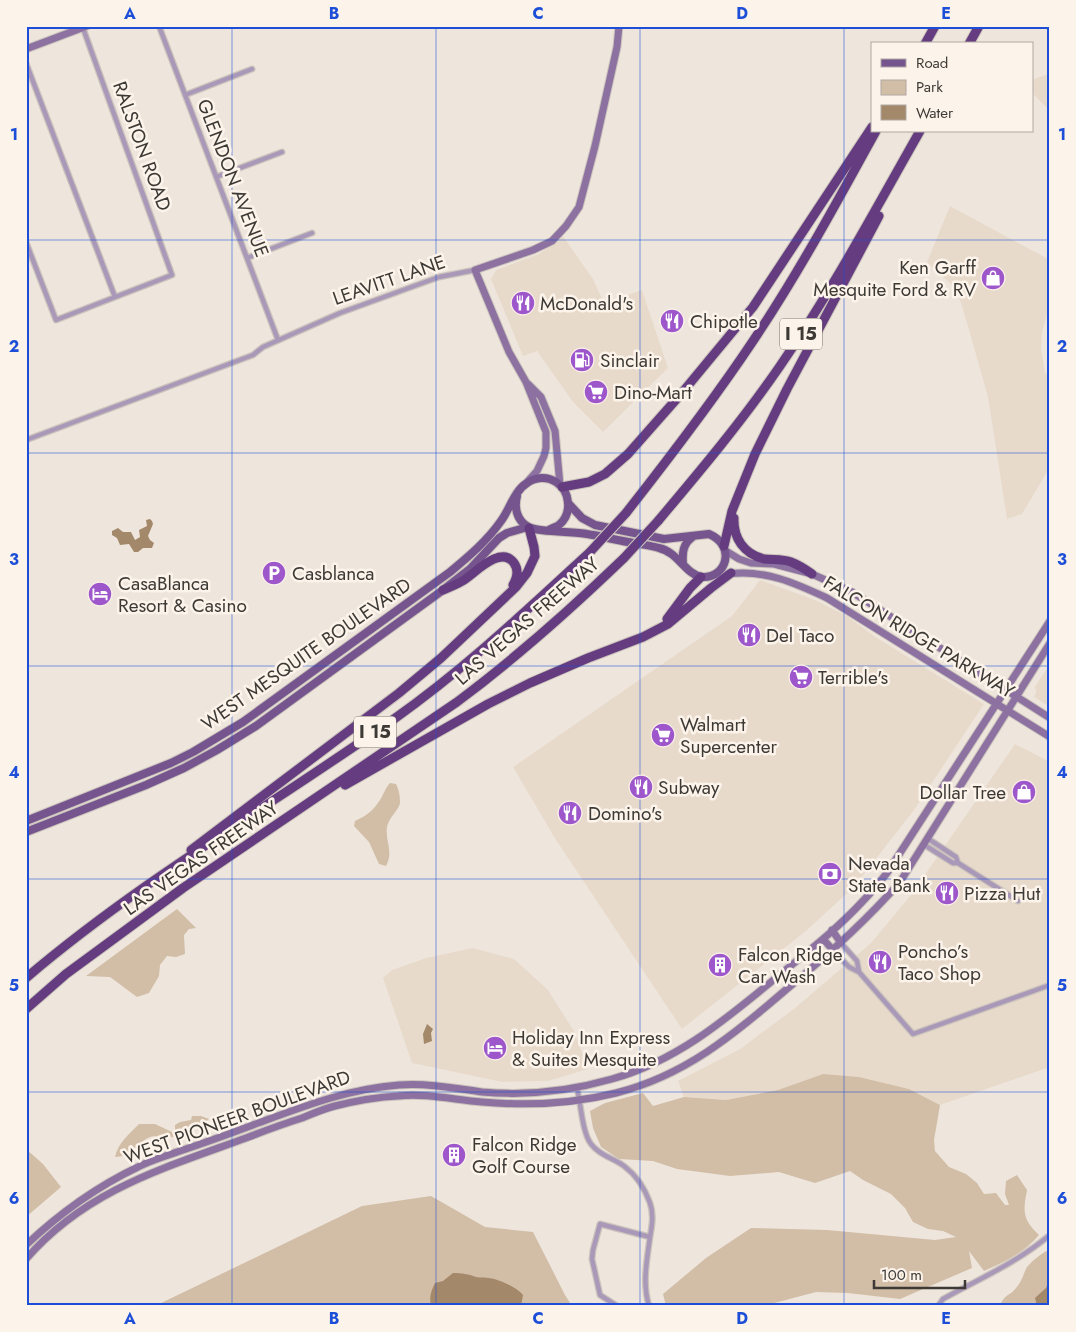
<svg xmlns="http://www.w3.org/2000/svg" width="1076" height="1332" viewBox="0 0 1076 1332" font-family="Jost,sans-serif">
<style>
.built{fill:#e8dacb}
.green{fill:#d2bda6}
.water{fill:#a3886a}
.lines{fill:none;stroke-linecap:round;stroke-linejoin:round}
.street-casing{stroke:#cbc4bc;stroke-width:7}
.secondary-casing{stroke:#cbc4bc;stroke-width:9}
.primary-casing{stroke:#cbc4bc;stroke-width:10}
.highway-casing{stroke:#cbc4bc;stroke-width:11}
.street{stroke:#aa98b9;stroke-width:4.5}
.secondary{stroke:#8c71a1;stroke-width:7}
.primary{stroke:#76558f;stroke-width:8}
.highway{stroke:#643c7f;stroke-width:9}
.highway-bridge-casing{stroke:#cbc4bc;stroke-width:11;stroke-linecap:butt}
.highway-bridge{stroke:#643c7f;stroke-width:9}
.grid{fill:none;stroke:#1d4ed8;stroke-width:1;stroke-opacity:0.55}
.labels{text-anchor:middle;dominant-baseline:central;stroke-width:5;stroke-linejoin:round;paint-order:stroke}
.shield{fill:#fcf3ea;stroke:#76726c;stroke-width:1}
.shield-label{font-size:18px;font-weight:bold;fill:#3d3a36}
.street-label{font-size:19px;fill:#3d3a36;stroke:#fcf3ea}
.poi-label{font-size:19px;fill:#3d3a36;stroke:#fcf3ea;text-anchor:start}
.neatline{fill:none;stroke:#1d4ed8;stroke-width:2}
.grid-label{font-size:16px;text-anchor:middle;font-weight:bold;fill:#1d4ed8}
</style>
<rect width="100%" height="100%" fill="#eee6dd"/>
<path class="built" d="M1050 73V111L1032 93V80Z
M950 206 1050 260V305L1042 332 1041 349 1045 372 1050 380V467L1022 514 1007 519 988 397 969 330 957 290 927 262Z
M563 236 593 279 604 303 642 290 668 368 603 432 573 402 537 351 523 356 491 279 496 270 539 254Z
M760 580 815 600 847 616 874 636 984 704 914 810 854 887 806 931 682 1029 556 840 513 767 732 616Z
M1050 664V707L1034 697 1036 693V689L1034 688Z
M1015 744 1050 762V1067L940 1105 909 1089 859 1077 823 1074 778 1090 726 1100 684 1097 678 1081 740 1049 795 1008 871 943 911 895Z
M473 948 514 959 548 990 575 1033 588 1069 548 1081 502 1082 412 1063 383 978 392 970 426 958Z"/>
<path class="green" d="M390 783 396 784C399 790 400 795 400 803 399 810 389 817 387 827 385 842 394 851 386 866L379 864 369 842 354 826 355 821C366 816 373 811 380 800 384 794 385 788 390 783Z
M177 909 196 928 189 929 184 935 185 954 176 957 167 956 160 965 159 976 149 993 137 997 110 977 86 976Z
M823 1074 859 1077 909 1089 940 1105 934 1140 935 1151 949 1167 966 1174 977 1183 984 1194 996 1193 1005 1205H1009L1005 1194 1006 1181 1017 1175 1027 1190C1023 1211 1022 1219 1039 1235 1024 1253 1004 1262 984 1271L969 1251 972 1268 900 1299 848 1293 816 1292 763 1306H666L663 1294 706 1258 751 1228 827 1230 935 1240 956 1237 943 1231 928 1229 913 1222 905 1208 891 1194 863 1180 850 1171 815 1183 779 1172 730 1176 677 1169 653 1161 619 1159 601 1147 593 1128 590 1111 605 1103 643 1093 653 1106 684 1097 726 1100 778 1090Z
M192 1116H201L209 1119C198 1127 181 1139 167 1137 159 1137 155 1135 148 1138 136 1144 130 1157 115 1157 118 1143 129 1134 139 1124H155L172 1132 175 1130V1125L180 1122 191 1120Z
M26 1149 43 1164 61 1187 26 1217Z
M431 1196 485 1227 533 1232 565 1295 572 1306H155L362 1206Z
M1050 1249V1306H1000C1005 1293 1009 1297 1016 1288 1023 1280 1023 1274 1027 1267 1033 1260 1042 1253 1050 1249Z"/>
<path class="water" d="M150 519 152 521 153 524 148 536 150 540 154 543 152 548H143L138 552H134L129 544 120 545 117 538 112 535V531L118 528 123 532H131L135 540 140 537 139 530 147 526 146 520Z
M427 1024 433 1029 431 1033 432 1041 424 1044 423 1034Z
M453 1273C462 1273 468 1274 476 1277 480 1278 484 1277 488 1278 499 1279 516 1287 523 1295L521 1306H431C429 1297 431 1291 435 1283L443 1281Z
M1050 1279V1306H1037L1035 1298 1046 1288Z"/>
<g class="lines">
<g class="street-casing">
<path id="street" d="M159 26 278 340
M26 63 115 297
M185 95 252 69
M216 177 282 152
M26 242 56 320 172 275 83 28
M247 258 312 233
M26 440 253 355 263 347 340 313 439 277 475 270
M927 838 956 857 958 863
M923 844 953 863H958L1018 901
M841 943 857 961 859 972
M833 950 849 967 859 972 913 1034 1050 985
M577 1088C581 1104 582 1132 591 1144 599 1155 613 1158 624 1166 636 1175 645 1189 650 1203 654 1214 652 1226 650 1237 647 1260 642 1283 649 1306
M617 1306 600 1295 592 1259 593 1250 600 1224 650 1237
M938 1306 943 1299C981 1278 1016 1263 1050 1235"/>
</g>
<g class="secondary-casing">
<path id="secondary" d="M26 49 87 26
M528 384 541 397 555 431 560 485
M528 481 537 471 544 456 546 448V432L526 382 509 352 475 270 533 250 552 241 566 226 579 207 595 146 617 47 619 26
M726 551 739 559 751 563 774 564 812 574 852 592 1050 718
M728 574C764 569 795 583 827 598L1050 737
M832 930 841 943
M823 939 833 950
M26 1245C60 1213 96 1187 138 1167 151 1160 166 1156 180 1151 204 1143 229 1134 253 1125 302 1107 347 1089 399 1085 427 1083 454 1088 482 1092 526 1096 570 1091 612 1079 677 1061 726 1019 777 977 806 953 836 930 862 902 871 893 879 883 887 873L1050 621
M26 1259C86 1190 164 1168 246 1138 264 1131 283 1124 302 1118 312 1114 323 1109 335 1106 355 1101 377 1097 398 1096 427 1093 455 1100 482 1102 528 1106 572 1104 616 1093 687 1075 734 1034 788 988 828 955 866 921 900 882L1050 643"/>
</g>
<g class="primary-casing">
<path id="primary" d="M517 496C514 508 517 520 527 526 537 533 573 531 587 534 601 536 615 540 628 542 638 544 649 545 659 548 678 552 686 575 702 577 726 579 737 546 709 534L664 539 595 525 582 518 568 503
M683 564C682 552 683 543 694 536
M26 821 171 763 193 752 243 722 450 572C469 556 487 541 501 521 510 509 514 491 527 483 535 477 547 476 556 482 570 491 573 513 559 525 556 527 552 528 549 530
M26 832 146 785 184 768 217 750 256 726 443 590 470 569 499 538 507 533 528 527"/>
</g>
<g class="highway-casing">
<path id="highway" d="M925 44 935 26
M969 44 979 26
M562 487 589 482 605 474 628 454 681 394 753 307 872 127
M626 513C670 457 713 401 753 341 798 274 837 202 876 131
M734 518C733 538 744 554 764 559 773 560 783 559 791 562 799 565 805 569 812 574
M658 521C701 470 743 420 780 366 832 291 875 210 920 131
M724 546 732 511 755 454 787 389 879 216
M443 590C450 587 458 584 464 580 476 572 501 545 514 563 519 570 517 578 513 585
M667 619 690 588 701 577
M345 785 488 704 530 683 588 658 643 637 668 624 711 588 731 573
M191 850 399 693 441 658 516 587 527 573 535 556 534 547 529 528
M26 978C141 880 272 805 394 719 465 669 527 610 590 552
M26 1009 66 974 183 888 457 702C516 658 571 609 624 558"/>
</g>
<use href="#street" class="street"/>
<use href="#secondary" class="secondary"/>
<use href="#primary" class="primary"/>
<use href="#highway" class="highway"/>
<g class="highway-bridge-casing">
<path id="highway-bridge" d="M590 552 626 513
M624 558 658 521"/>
</g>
<use href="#highway-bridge" class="highway-bridge"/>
</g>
<path class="grid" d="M232 26V1306M436 26V1306M640 26V1306M844 26V1306M26 240H1050M26 453H1050M26 666H1050M26 879H1050M26 1092H1050"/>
<defs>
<g id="shop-disc" transform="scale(1.25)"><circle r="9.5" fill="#9d57cb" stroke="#fcf3ea"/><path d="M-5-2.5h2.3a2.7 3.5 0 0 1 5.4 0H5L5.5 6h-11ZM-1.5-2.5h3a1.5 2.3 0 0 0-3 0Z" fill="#fff"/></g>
<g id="restaurant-disc" transform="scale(1.25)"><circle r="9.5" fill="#9d57cb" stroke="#fcf3ea"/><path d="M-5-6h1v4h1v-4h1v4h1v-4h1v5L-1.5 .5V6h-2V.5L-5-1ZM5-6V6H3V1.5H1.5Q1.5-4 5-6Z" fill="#fff"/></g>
<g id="fuel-disc" transform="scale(1.25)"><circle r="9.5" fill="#9d57cb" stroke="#fcf3ea"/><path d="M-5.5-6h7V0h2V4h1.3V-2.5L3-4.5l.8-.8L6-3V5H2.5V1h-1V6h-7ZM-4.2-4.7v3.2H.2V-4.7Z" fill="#fff"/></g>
<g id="supermarket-disc" transform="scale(1.25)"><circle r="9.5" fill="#9d57cb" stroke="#fcf3ea"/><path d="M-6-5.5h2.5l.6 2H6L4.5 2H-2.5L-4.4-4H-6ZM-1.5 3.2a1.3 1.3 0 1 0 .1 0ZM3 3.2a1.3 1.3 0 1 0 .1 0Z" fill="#fff"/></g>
<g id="parking-disc" transform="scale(1.25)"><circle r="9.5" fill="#9d57cb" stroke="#fcf3ea"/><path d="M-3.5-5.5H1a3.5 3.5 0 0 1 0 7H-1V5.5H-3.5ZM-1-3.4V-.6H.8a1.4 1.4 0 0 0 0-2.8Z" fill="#fff"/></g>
<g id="hotel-disc" transform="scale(1.25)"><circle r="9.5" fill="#9d57cb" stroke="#fcf3ea"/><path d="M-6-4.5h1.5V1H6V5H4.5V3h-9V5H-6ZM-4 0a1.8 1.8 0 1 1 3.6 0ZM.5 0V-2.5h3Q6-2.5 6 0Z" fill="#fff"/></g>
<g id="bank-disc" transform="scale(1.25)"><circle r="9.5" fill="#9d57cb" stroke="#fcf3ea"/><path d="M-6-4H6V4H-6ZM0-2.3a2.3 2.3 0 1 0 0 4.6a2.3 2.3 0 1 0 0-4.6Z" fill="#fff"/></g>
<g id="building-disc" transform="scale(1.25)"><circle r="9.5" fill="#9d57cb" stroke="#fcf3ea"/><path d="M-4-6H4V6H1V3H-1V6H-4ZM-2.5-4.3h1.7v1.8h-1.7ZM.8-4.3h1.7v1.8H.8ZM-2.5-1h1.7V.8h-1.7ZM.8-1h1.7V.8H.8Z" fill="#fff"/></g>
</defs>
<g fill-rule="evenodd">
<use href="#shop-disc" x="993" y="278"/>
<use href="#restaurant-disc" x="523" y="303"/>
<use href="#restaurant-disc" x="672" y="321"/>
<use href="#fuel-disc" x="582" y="360"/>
<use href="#supermarket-disc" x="596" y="392"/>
<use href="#parking-disc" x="274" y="573"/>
<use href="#hotel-disc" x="100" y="594"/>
<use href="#restaurant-disc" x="749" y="635"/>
<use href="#supermarket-disc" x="801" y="677"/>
<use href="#supermarket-disc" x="663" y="735"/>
<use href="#restaurant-disc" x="641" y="787"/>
<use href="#shop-disc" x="1024" y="792"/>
<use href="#restaurant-disc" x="570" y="813"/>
<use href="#bank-disc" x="830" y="874"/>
<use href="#restaurant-disc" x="947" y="893"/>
<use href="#restaurant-disc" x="880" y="962"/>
<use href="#building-disc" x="720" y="965"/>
<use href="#hotel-disc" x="495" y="1048"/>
<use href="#building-disc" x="454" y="1155"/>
</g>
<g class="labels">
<g class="shield">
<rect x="780" y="318.5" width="42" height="31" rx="4"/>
<rect x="354" y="716.5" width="42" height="31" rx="4"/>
</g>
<g class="shield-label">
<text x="801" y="334">I 15</text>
<text x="375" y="732">I 15</text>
</g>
<g class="street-label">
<text transform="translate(142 146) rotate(70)">RALSTON ROAD</text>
<text transform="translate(233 178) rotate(69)">GLENDON AVENUE</text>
<text transform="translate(389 280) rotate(-19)">LEAVITT LANE</text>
<text transform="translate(527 621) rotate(-41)">LAS VEGAS FREEWAY</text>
<text transform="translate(919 637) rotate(31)">FALCON RIDGE PARKWAY</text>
<text transform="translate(306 654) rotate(-35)">WEST MESQUITE BOULEVARD</text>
<text transform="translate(201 858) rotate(-35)">LAS VEGAS FREEWAY</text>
<text transform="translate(237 1117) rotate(-20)">WEST PIONEER BOULEVARD</text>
</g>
<g class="poi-label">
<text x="976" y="267" text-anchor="end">Ken Garff<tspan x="976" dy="22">Mesquite Ford &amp; RV</tspan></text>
<text x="540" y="303">McDonald's</text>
<text x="690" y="321">Chipotle</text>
<text x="600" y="360">Sinclair</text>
<text x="614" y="392">Dino-Mart</text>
<text x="292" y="573">Casblanca</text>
<text x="118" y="583">CasaBlanca<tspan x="118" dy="22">Resort &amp; Casino</tspan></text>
<text x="766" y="635">Del Taco</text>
<text x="818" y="677">Terrible's</text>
<text x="680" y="724">Walmart<tspan x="680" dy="22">Supercenter</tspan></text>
<text x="658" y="787">Subway</text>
<text x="1006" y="792" text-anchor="end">Dollar Tree</text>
<text x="588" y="813">Domino's</text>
<text x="848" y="863">Nevada<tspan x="848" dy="22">State Bank</tspan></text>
<text x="964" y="893">Pizza Hut</text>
<text x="898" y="951">Poncho’s<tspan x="898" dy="22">Taco Shop</tspan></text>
<text x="738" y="954">Falcon Ridge<tspan x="738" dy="22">Car Wash</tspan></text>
<text x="512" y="1037">Holiday Inn Express<tspan x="512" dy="22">&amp; Suites Mesquite</tspan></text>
<text x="472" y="1144">Falcon Ridge<tspan x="472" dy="22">Golf Course</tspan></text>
</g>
</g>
<rect width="1076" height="1332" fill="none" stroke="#fcf3ea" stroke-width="55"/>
<rect x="871" y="42" width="162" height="90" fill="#fcf3ea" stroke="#b0a9a2"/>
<rect x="881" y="59" width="25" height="8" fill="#76558f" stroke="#b0a9a2"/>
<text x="916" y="68" font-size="15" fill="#3d3a36">Road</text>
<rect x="881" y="80" width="25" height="15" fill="#d2bda6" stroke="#b0a9a2"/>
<text x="916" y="92" font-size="15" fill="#3d3a36">Park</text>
<rect x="881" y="105" width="25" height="15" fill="#a3886a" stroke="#b0a9a2"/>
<text x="916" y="118" font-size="15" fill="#3d3a36">Water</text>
<path d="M874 1280v8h91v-8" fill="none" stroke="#3d3a36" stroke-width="2.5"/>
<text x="881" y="1280" font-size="15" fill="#3d3a36" stroke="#fcf3ea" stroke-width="4" paint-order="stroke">100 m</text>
<rect x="28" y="28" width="1020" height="1276" class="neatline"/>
<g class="grid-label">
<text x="130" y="19">A</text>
<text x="334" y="19">B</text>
<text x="538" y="19">C</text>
<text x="742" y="19">D</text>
<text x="946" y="19">E</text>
<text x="14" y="140">1</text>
<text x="1062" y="140">1</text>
<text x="14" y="352">2</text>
<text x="1062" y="352">2</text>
<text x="14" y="565">3</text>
<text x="1062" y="565">3</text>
<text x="14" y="778">4</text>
<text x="1062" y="778">4</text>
<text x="14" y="991">5</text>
<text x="1062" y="991">5</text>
<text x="14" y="1204">6</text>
<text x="1062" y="1204">6</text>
<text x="130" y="1324">A</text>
<text x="334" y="1324">B</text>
<text x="538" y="1324">C</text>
<text x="742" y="1324">D</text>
<text x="946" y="1324">E</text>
</g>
</svg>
